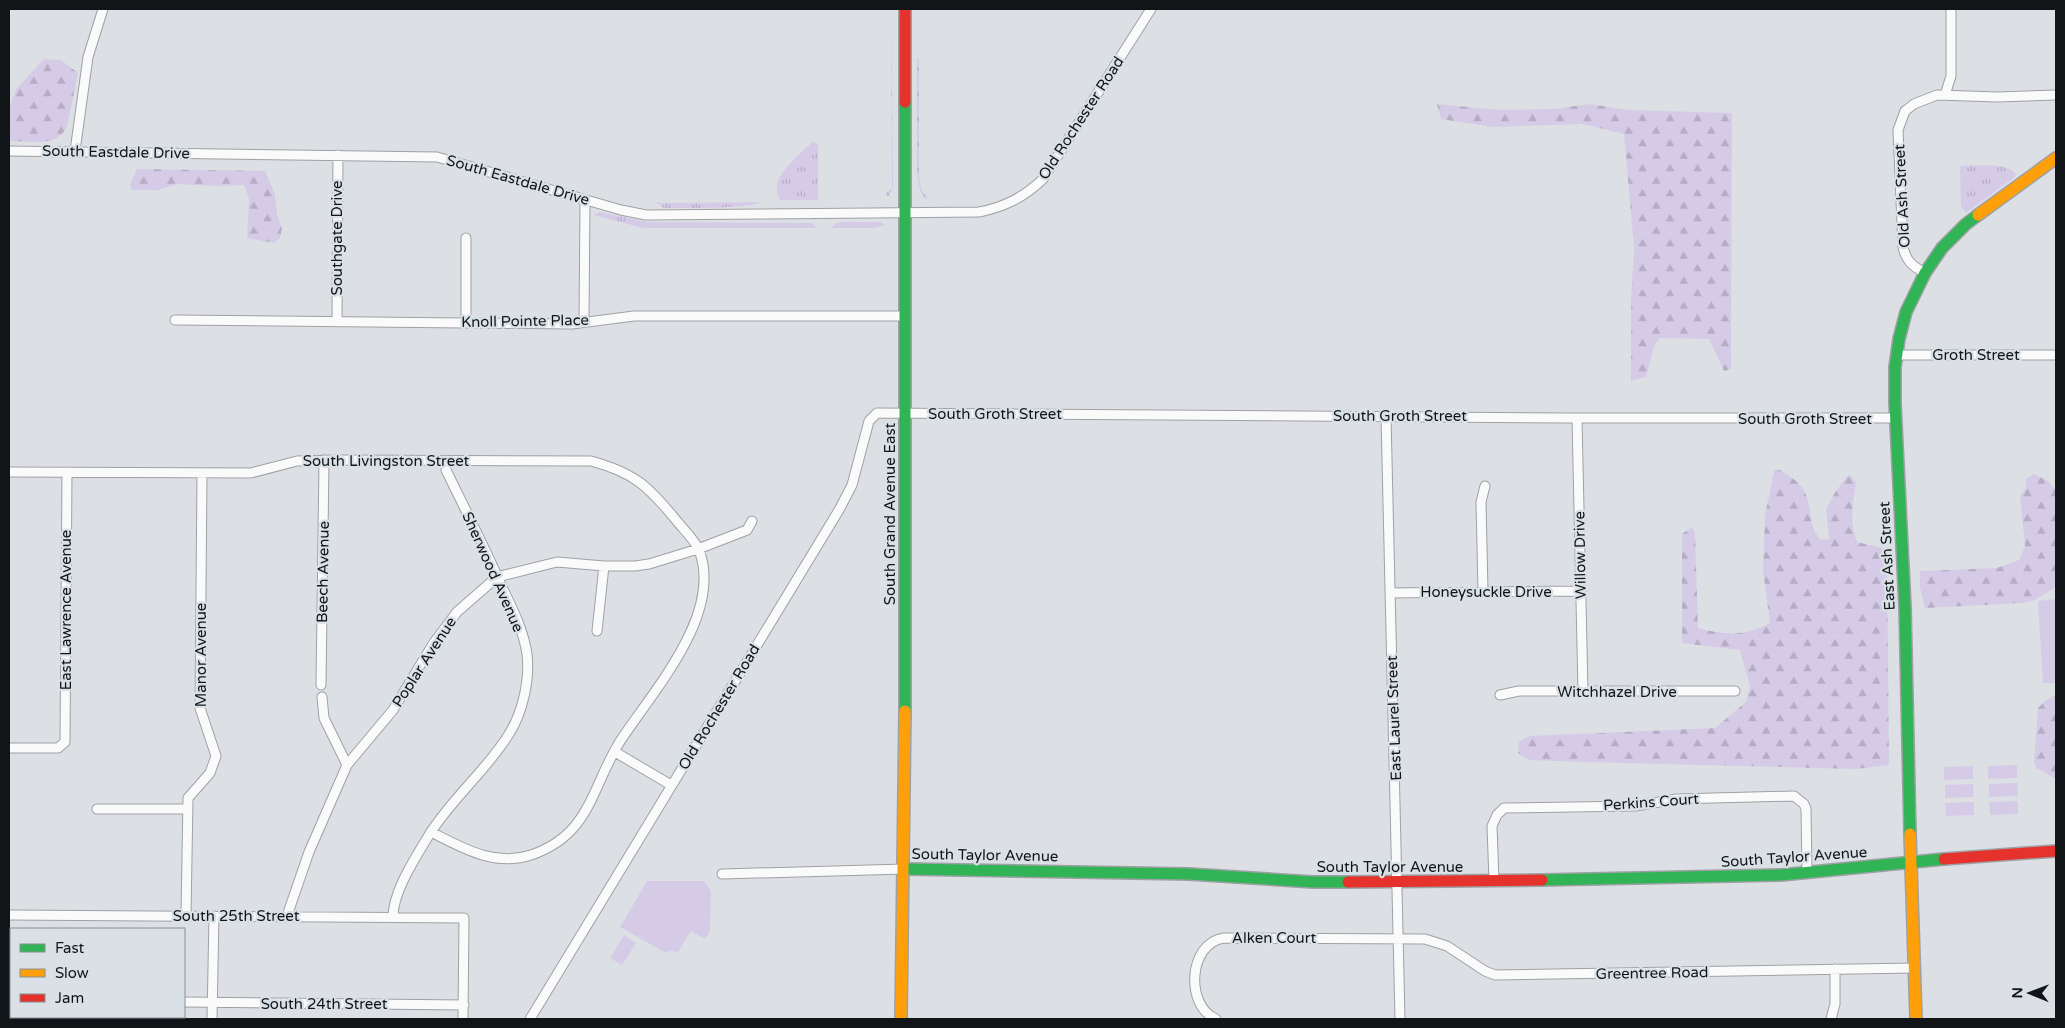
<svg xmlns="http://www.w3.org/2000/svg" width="2065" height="1028" viewBox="0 0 2065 1028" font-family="'Varela Round',sans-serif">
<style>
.grass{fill:url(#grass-tufts)}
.forest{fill:url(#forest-firs)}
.park{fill:#d5cbe7}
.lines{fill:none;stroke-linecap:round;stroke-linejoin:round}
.street-casing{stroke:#9ea1a4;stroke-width:11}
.fast-casing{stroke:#9ea1a4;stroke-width:14}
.slow-casing{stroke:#9ea1a4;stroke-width:14}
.jam-casing{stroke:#9ea1a4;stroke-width:14}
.street{stroke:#fafafb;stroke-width:9}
.fast{stroke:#30b455;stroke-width:11}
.slow{stroke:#ff9f0a;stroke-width:11}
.jam{stroke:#e5322d;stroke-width:11}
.labels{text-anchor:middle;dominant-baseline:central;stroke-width:4.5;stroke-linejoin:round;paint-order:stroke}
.street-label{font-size:15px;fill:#121517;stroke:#d9e1e7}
</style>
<defs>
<pattern id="grass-tufts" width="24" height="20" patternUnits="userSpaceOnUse" patternTransform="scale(1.25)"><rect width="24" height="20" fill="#d5cbe7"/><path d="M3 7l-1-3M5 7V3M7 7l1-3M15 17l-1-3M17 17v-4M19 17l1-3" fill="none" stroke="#b6adc5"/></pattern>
<pattern id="forest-firs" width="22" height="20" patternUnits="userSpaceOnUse" patternTransform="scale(1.25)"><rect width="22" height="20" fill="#d5cbe7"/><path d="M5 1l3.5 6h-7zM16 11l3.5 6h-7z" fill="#b6adc5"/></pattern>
</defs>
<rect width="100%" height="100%" fill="#dce0e4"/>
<path class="grass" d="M891 9 893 178V188L888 197 885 194 892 188Z
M919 57V177L922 192 928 197 925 199 920 190 917 173V59Z
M813 141 818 145V200H780C767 177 799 156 813 141Z
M1960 166C1973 166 2008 162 2016 174L2015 177 1966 213 1961 206Z
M655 202 663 203 761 202C750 209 692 208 675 208H664Z
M600 212 648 222 809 223 814 224 817 228H643L593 215Z
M840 222H880L885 225 875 228H832L835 224Z"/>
<path class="forest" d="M44 59 61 60 78 73 67 127C56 148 29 141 9 141V108L17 88Z
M1437 104 1500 110 1554 109 1590 104 1627 110 1732 113 1731 369 1724 371 1709 339 1660 338 1654 346 1646 377 1631 381V300L1634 247 1624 134 1583 124 1493 127 1441 119Z
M137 169 265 171 275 194 277 215 282 228 280 238 274 243 247 238 249 199 244 185 216 186 177 184 158 190H132L130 184Z
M1780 470C1790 476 1803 484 1806 495 1813 513 1807 524 1821 540L1829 539 1826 509 1836 491 1849 474 1856 482C1853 503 1849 522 1857 542L1887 549 1889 765 1856 769 1583 762 1529 760 1518 753 1519 742 1529 736 1715 728 1746 702 1750 686 1740 650 1682 643V534L1692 527 1695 533 1698 628C1726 635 1744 637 1770 623L1763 570 1765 516 1774 471Z
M2034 474 2048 481 2056 491V587L2035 600 2022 603 1925 608 1920 587V571L1997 568 2019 560 2025 546 2020 496 2026 488V479Z
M2056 695V779L2036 768 2034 761 2038 708 2046 700Z"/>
<path class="park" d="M2056 599V683H2043L2038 601Z
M2017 765V778L1988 779V766Z
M1973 766V779L1944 780V767Z
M2017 783 2018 796 1989 797V784Z
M1973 784 1974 797 1945 798V785Z
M2018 801V814L1990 815 1989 802Z
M1974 802V815L1946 816 1945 803Z
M647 881H704L711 891 710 931 705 939 691 931 678 952 670 951 666 953 620 927Z
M624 935 636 943 622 965 610 958Z"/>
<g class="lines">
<g class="street-casing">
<path id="street" d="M1945 95 1951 76V9
M9 151 437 157 621 210 646 215 979 212C1005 207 1024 197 1043 179L1151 9
M75 151 88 57 103 9
M466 238V322
M1925 273C1912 266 1906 261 1903 247L1898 130 1905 111 1914 104 1937 95 1998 97 2056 95
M175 320 572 324 634 316H905
M337 322 338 155
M584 322 585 200
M1896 355H2056
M1386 416 1400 1019
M1577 418 1583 692
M9 472 251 473 297 461 335 460 591 461C635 473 648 486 676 520 683 529 695 540 699 550 724 615 651 693 619 743 591 789 590 835 531 855 494 867 463 848 431 832
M1483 591 1481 502 1485 486
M1390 593 1581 591
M597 631 604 566
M321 685 324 460
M1500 695 1519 691H1735
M322 697 324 718 347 765
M9 748H58L65 742 67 472
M615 752 671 785
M97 809H187
M722 874 905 869
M1494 881 1492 826 1497 815 1504 808 1636 806 1676 799 1794 796 1804 804 1806 809 1807 873
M9 915 464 918 463 1019
M186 916 188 798 210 773 216 756 200 708 202 473
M288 916 289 910 309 852 347 765 393 710 433 644 457 612 497 577 557 562 604 566H635L649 564 698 549 747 530 752 521
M393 917C393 891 416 857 429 835 452 798 487 770 509 734 523 712 530 679 527 654 523 626 508 601 497 576 481 540 463 505 446 470V461
M9 1001H11
M184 1002 464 1005
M212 1019 214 916
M530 1019 839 510 852 485 869 421 877 413 1570 418H1895
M1216 1019C1185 1006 1188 943 1224 938L1425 939 1447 946 1485 971 1495 975 1915 968
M1831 1019 1835 1004V969"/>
</g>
<g class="fast-casing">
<path id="fast" d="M905 102V711
M1910 834 1905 607 1895 404V367L1899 339 1906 312 1925 273 1942 248 1966 224 1978 215
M905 869 1189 874 1313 882H1348
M1542 880 1781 875 1944 859"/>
</g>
<g class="slow-casing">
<path id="slow" d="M1978 215 2056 158
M1910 834 1916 1019
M901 1019 905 711"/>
</g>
<g class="jam-casing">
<path id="jam" d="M905 9V102
M1944 859 2056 851
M1348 882 1542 880"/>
</g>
<use href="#street" class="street"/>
<use href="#fast" class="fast"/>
<use href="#slow" class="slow"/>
<use href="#jam" class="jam"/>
</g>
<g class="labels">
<g class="street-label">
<text transform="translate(1081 118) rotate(-57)">Old Rochester Road</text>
<text transform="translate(116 152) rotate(1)">South Eastdale Drive</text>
<text transform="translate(518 180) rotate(16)">South Eastdale Drive</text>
<text transform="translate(1902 196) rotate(-93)">Old Ash Street</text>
<text transform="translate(337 238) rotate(-90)">Southgate Drive</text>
<text transform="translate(525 321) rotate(-1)">Knoll Pointe Place</text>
<text x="1976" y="355">Groth Street</text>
<text x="995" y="414">South Groth Street</text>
<text x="1400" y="416">South Groth Street</text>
<text x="1805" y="419">South Groth Street</text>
<text x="386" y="461">South Livingston Street</text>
<text transform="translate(890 514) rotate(-90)">South Grand Avenue East</text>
<text transform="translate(1580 555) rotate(-91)">Willow Drive</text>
<text transform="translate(1887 556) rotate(-93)">East Ash Street</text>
<text transform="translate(323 572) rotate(-89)">Beech Avenue</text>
<text transform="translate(493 572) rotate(66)">Sherwood Avenue</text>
<text x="1486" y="592">Honeysuckle Drive</text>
<text transform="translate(66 610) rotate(-90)">East Lawrence Avenue</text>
<text transform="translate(201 655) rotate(-90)">Manor Avenue</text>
<text transform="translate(424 662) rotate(-57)">Poplar Avenue</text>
<text x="1617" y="692">Witchhazel Drive</text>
<text transform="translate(719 707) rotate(-59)">Old Rochester Road</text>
<text transform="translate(1394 718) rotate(-92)">East Laurel Street</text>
<text transform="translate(1651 802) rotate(-4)">Perkins Court</text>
<text transform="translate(985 855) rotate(1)">South Taylor Avenue</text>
<text transform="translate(1794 857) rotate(-4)">South Taylor Avenue</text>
<text x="1390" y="867">South Taylor Avenue</text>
<text x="236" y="916">South 25th Street</text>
<text x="1274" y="938">Alken Court</text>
<text transform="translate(1652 973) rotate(-1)">Greentree Road</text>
<text x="324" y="1004">South 24th Street</text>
</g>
</g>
<rect width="2065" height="1028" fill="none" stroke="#121517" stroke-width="20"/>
<rect x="10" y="928" width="175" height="90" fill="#d9e1e7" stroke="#898f94"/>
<rect x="20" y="944" width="25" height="8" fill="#30b455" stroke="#898f94"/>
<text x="55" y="953" font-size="15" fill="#121517">Fast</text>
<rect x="20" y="969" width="25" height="8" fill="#ff9f0a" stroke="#898f94"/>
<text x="55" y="978" font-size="15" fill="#121517">Slow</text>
<rect x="20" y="994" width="25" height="8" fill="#e5322d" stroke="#898f94"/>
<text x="55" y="1003" font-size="15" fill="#121517">Jam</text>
<g transform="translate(2030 993) rotate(271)" stroke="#d9e1e7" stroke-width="4" paint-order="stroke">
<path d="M0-4L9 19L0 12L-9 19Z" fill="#121517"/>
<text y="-8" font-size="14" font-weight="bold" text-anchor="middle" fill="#121517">N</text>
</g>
</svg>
